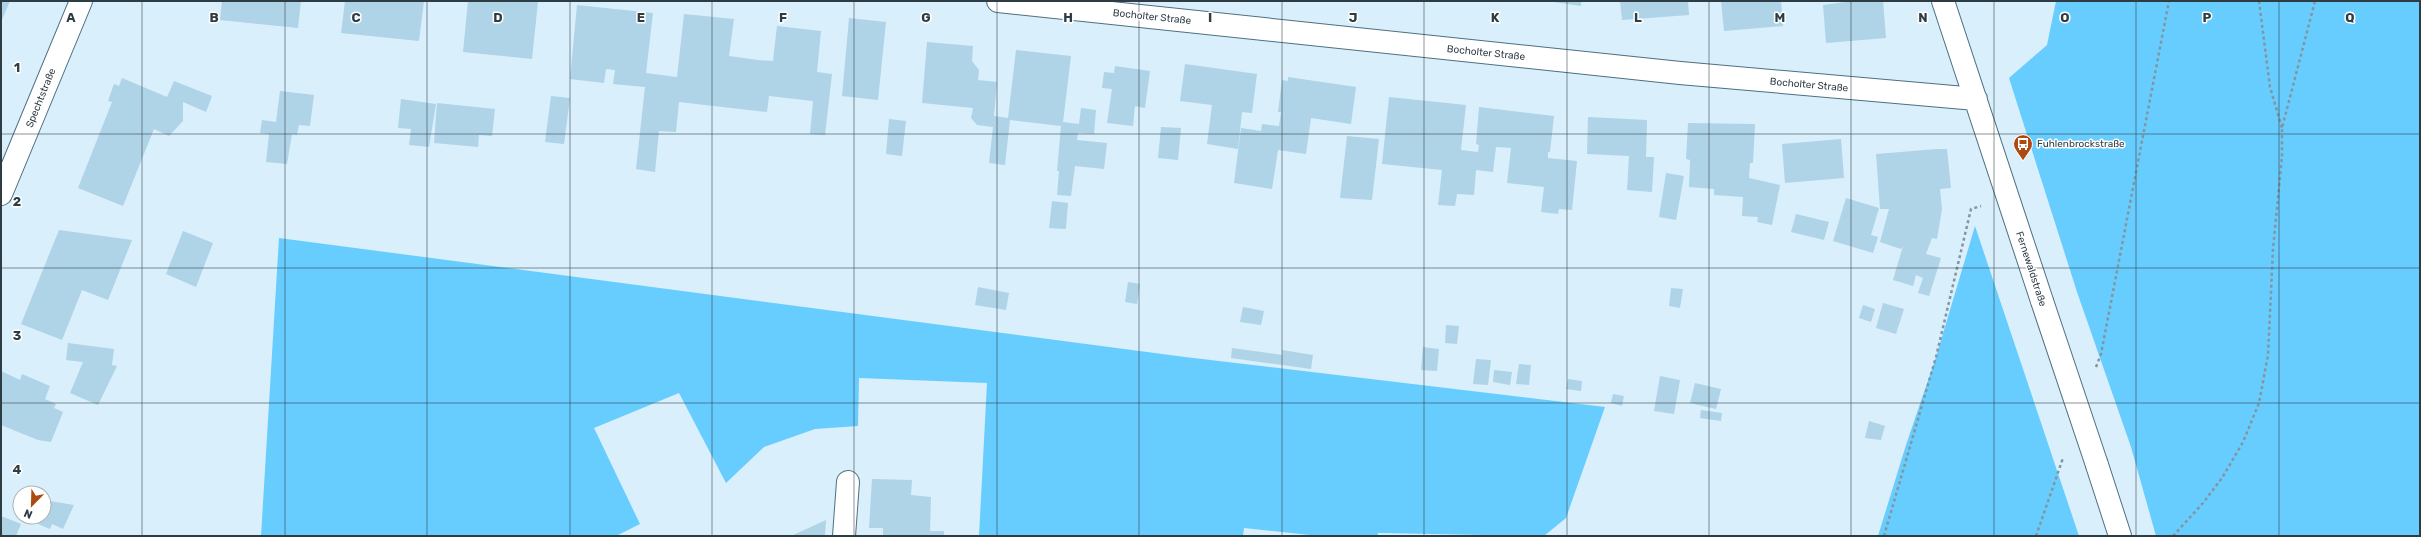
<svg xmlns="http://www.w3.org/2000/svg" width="2421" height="537" viewBox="0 0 2421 537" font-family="Rubik,sans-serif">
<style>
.green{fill:#67cdfe}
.building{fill:#afd3e7}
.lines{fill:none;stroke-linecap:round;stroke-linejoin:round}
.minor-casing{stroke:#4e6f81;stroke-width:24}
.path{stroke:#83959f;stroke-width:2.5;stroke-dasharray:3 3;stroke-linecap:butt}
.minor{stroke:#fff;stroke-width:22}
.minor-bridge-casing{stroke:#4e6f81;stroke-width:24;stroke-linecap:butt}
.minor-bridge{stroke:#fff;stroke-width:22}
.grid{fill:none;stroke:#2e3c44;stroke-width:1;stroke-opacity:0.55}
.labels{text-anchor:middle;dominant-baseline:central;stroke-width:3;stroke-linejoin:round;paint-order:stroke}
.street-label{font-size:10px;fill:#2e3c44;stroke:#fff}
.poi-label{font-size:10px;fill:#2e3c44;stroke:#fff;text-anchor:start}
.grid-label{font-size:13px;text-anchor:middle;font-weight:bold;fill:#2e3c44;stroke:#fff;stroke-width:3;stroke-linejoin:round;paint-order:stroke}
</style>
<rect width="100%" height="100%" fill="#d9effb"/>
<path class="green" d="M2056 1H2420V536H2156L2131 447 2077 292 2009 78 2047 45Z
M1975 226 2079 536H1878L1906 445 1936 357Z
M279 238 1185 357 1605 407 1566 518 1544 536 1378 533V536H1319L1244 528 1243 536H979L987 383 859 378 858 426 815 429 764 447 726 483 679 393 594 428 640 524 616 536H261Z"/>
<path class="building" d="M1 1H10L1 22Z
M222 1H301L298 28 220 20Z
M345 1H424L419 41 341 33Z
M468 1 538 2 532 59 463 52Z
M1547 1H1581V6Z
M1620 1H1688L1689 15 1622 20Z
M1721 1H1781L1783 26 1724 31Z
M1853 1H1883L1886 38 1826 43 1823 5Z
M577 5 653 13 646 73 677 77 684 14 734 19 729 56 758 60 773 61 777 26 821 31 817 72 832 74 825 135 810 134 813 101 769 96 767 112 679 102 676 132 659 131 655 172 636 169 645 87 613 84 615 70 606 69 604 83 570 79Z
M849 18 886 22 878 100 842 96Z
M927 42 973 46 972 61 979 70 978 80 997 82 994 116 1008 118 1016 50 1071 56 1063 122 1079 124 1081 108 1096 110 1094 134 1078 133 1077 140 1107 143 1104 169 1075 166 1071 196 1057 195 1059 171H1057L1061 126 1010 120 1005 165 989 163 993 127 977 125 971 118 973 108 922 103Z
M1185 64 1257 74 1252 113 1242 112 1238 149 1207 144 1212 105 1180 101Z
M1115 66 1150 71 1145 108 1135 106 1133 126 1107 123 1112 89 1102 88 1104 72 1114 73Z
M1288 77 1356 87 1351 124 1311 118 1306 154 1278 150 1272 189 1234 183 1241 128 1261 131 1262 124 1279 126 1281 112H1278L1282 80 1288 81Z
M122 78 167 97 174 81 212 96 206 112 183 102V121L169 136 154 129 123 206 78 188 112 102 108 101 114 84 119 86Z
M280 91 314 95 310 126 299 125 297 135 292 134 287 164 266 162 269 134 260 133 262 120 276 122Z
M551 96 570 98 564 144 545 142Z
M1389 97 1466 105 1461 150 1478 152 1479 145 1476 144 1479 107 1554 116 1550 152H1548V158L1577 161 1572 210 1559 209 1558 214 1541 212 1544 187 1507 183 1511 148 1496 147 1493 172 1476 170 1474 195 1457 194 1455 206 1438 205 1442 170 1382 164Z
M401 99 436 104 429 147 409 145 411 129 398 128Z
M437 103 495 109 492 136 479 135 478 147 434 143Z
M1588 117 1647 120 1646 157H1654L1652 192 1627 190 1629 156 1587 154Z
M889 119 906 121 902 156 886 154Z
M1688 123 1755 124 1753 163H1750L1749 178 1780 185 1772 225 1757 222 1758 217 1742 216 1743 197 1714 195V189L1689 187 1690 160 1686 159Z
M1161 127 1181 128 1178 160 1158 158Z
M1347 136 1379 139 1372 200 1340 198Z
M1841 139 1844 178 1785 183 1782 144Z
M1937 149H1947L1951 188 1940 189 1942 209 1937 239 1932 238 1926 254 1941 258 1929 296 1918 293 1923 278 1916 275 1913 286 1893 280 1903 246 1901 249 1880 242 1889 209H1880L1876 154Z
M1666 173 1684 176 1676 220 1659 217Z
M1846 198 1879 208 1871 235 1878 237 1873 253 1833 241Z
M1052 201 1068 203 1066 229 1049 228Z
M1796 214 1829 222 1824 240 1791 232Z
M59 230 132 240 108 300 82 290 62 340 21 324Z
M183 231 213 243 196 287 166 274Z
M1128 282 1140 284 1137 304 1125 302Z
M978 287 1009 293 1006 310 975 305Z
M1671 288 1683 289 1680 308 1669 306Z
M1883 303 1904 309 1896 334 1876 328Z
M1863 305 1875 309 1871 322 1859 318Z
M1243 307 1264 311 1261 325 1240 322Z
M1446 325 1459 326 1457 344 1445 343Z
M68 343 114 349 112 365 117 366 98 405 70 393 83 362 66 360Z
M1423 347 1439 349 1437 371 1421 370Z
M1232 348 1282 355V350L1313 355 1311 369 1231 358Z
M1476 359 1491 360 1488 385 1473 384Z
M1519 364 1531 365 1529 385 1516 384Z
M1494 370 1512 372 1510 385 1493 382Z
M1 371 20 380 22 374 50 386 45 399 56 404 54 408 63 412 51 442 38 440 1 425Z
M1660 376 1680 380 1674 414 1654 411Z
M1568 379 1582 381 1581 391 1566 389Z
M1695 383 1721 389 1716 409 1690 403Z
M1613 394 1624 396 1622 406 1611 403Z
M1701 410 1722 413 1721 421 1700 418Z
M1869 421 1885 426 1881 440 1865 438Z
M872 479 912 480 911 495 931 497 930 531H944V536H883V528H869Z
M44 500 74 505 63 529 52 524 50 529 21 517H44Z
M1 516 21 524 16 536H1Z
M826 520 825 536H791Z"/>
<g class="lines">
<g class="minor-casing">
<path id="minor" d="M998 1 1680 73 1976 99
M1943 1 2042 301
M1 194 81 1
M2097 465 2120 536
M844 536 848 482"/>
</g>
<path class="path" d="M2259 1 2270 87 2282 128
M2096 367 2101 354 2169 1
M1884 536 1936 357 1971 209 1981 206
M2036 536 2063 458
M2173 536 2203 503 2222 478 2243 442 2259 403 2268 355 2273 249 2282 157V128L2315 1"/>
<use href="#minor" class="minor"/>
<g class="minor-bridge-casing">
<path id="minor-bridge" d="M2042 301 2097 465"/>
</g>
<use href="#minor-bridge" class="minor-bridge"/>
</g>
<path class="grid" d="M142 1V536M285 1V536M427 1V536M570 1V536M712 1V536M854 1V536M997 1V536M1139 1V536M1282 1V536M1424 1V536M1567 1V536M1709 1V536M1851 1V536M1994 1V536M2136 1V536M2279 1V536M1 134H2420M1 268H2420M1 403H2420"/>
<defs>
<g id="bus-pin" transform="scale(1)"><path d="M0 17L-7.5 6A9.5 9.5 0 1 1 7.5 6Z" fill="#ad4a12" stroke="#fff"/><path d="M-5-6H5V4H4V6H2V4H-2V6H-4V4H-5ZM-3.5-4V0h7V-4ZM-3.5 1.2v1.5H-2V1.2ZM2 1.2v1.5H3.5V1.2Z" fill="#fff"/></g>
</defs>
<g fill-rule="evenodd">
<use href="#bus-pin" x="2023" y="144"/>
</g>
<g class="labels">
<g class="street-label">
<text transform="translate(1152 17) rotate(6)">Bocholter Straße</text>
<text transform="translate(1486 53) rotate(6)">Bocholter Straße</text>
<text transform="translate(1809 85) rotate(5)">Bocholter Straße</text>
<text transform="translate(41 98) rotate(-68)">Spechtstraße</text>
<text transform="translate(2031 269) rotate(72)">Fernewaldstraße</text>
</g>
<g class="poi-label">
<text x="2037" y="144">Fuhlenbrockstraße</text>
</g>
</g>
<g class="grid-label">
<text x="71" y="22">A</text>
<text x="214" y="22">B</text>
<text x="356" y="22">C</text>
<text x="498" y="22">D</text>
<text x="641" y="22">E</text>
<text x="783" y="22">F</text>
<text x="926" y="22">G</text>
<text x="1068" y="22">H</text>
<text x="1210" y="22">I</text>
<text x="1353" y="22">J</text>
<text x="1495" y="22">K</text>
<text x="1638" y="22">L</text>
<text x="1780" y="22">M</text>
<text x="1923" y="22">N</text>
<text x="2065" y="22">O</text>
<text x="2207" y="22">P</text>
<text x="2350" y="22">Q</text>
<text x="17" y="72">1</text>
<text x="17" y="206">2</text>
<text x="17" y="340">3</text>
<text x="17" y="474">4</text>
</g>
<rect width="2421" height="537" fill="none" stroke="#2e3c44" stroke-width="4"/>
<g transform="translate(32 505) rotate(203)"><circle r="19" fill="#ffffff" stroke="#abb1b4"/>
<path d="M0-3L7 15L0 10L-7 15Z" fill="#ad4a12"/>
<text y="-6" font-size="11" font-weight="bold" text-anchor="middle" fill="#2e3c44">N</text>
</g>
</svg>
